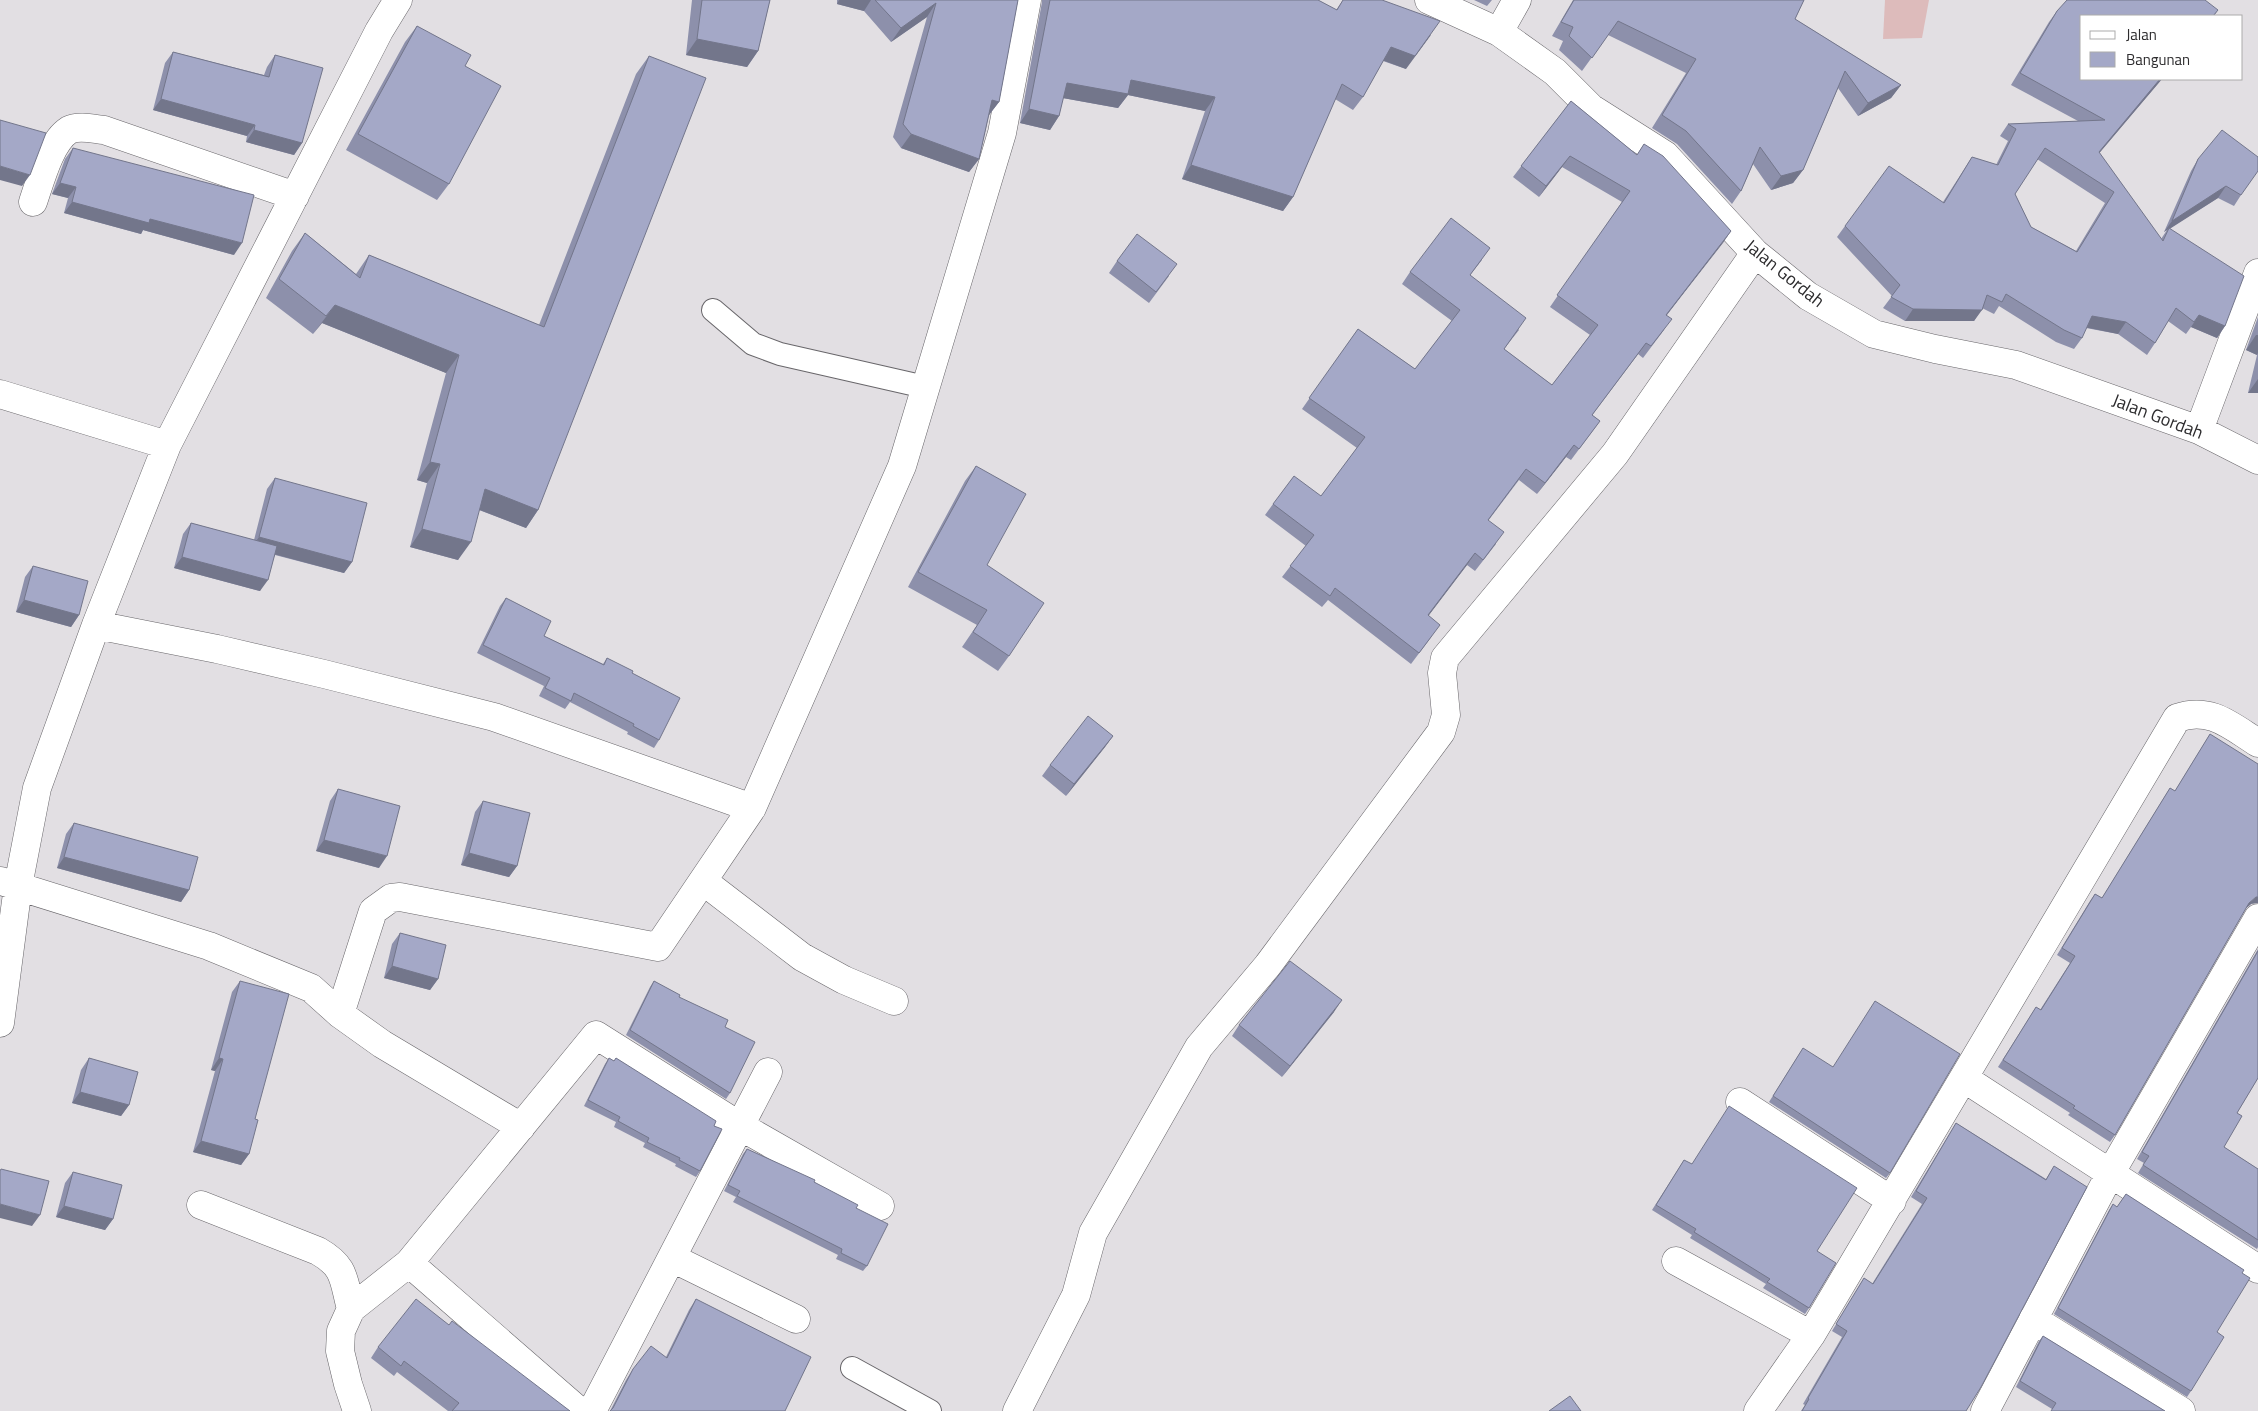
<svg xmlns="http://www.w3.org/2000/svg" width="2258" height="1411" viewBox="0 0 2258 1411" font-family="'Titillium Web',sans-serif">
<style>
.green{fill:#dbb}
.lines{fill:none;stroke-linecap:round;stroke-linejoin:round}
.lane-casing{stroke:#68666a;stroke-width:24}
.street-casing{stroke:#68666a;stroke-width:29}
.lane{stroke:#fff;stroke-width:22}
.street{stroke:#fff;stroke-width:28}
.wall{fill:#8d90ab;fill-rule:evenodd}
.shaded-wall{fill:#73768b}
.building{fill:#a4a8c7;stroke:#73768b;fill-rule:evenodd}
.labels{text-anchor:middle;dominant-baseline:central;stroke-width:5;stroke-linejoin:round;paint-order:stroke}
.street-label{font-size:18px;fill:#2d2c2e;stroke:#fff}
</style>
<rect width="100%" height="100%" fill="#e2dfe3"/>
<path class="green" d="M1885 0H1929L1922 38 1883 39Z"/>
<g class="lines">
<g class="lane-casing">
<path id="lane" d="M713 310 753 344 780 354 925 387
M852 1368 930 1411"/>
</g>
<g class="street-casing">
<path id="street" d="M1429 0 1499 32 1555 72 1591 108 1665 155 1755 253 1808 296 1874 334 1935 349 2016 365 2199 430 2258 460
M1499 32 1517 0
M33 202C40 182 50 142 69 130 79 125 94 129 104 130L295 196
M0 394 167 445
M2199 430 2258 273
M96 625 217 649 324 674 494 717 752 808
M1 881 209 946 311 988 340 1014 382 1044 521 1127
M703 881 802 957 844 980 894 1001
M340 1014 373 911 391 898 400 897 658 947 752 808 902 466 1002 133 1027 0
M0 1023 18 886 37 788 96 625 167 445 379 31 398 0
M1965 1079 2258 1269
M1740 1102 1892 1201
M201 1205 318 1251C346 1267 343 1279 351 1309
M672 1258 796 1319
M1676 1261 1811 1335
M409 1263 579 1411
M2033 1319 2181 1411
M357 1411 348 1384 340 1351 341 1331 351 1309 409 1263 596 1035 740 1126 880 1206
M592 1411 768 1072
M1017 1411 1076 1295 1093 1233 1199 1047 1268 965 1441 732 1446 715 1442 673 1445 658 1615 454 1755 253
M1758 1411 1811 1335 2177 718C2210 706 2231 726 2258 743
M1985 1411 2110 1174 2258 918"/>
</g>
<use href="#lane" class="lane"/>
<use href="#street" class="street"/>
</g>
<path class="wall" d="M692 0H770L758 51 747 67 686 55Z
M837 0H1018L999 102 989 115 979 159 969 172 901 148 893 137 927 17 891 42 864 11 837 4Z
M1042 0H1318L1336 10 1343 0H1382L1406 69 1383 61 1363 97 1353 110 1335 99 1293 197 1283 211 1182 179 1205 111 1128 95 1118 108 1063 98 1059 116 1050 130 1020 123 1042 2Z
M1474 0H1492L1487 6Z
M1573 0H1804L1795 19 1901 85 1891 98 1858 116 1838 88 1803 170 1793 183 1771 190 1753 164 1741 191 1732 204 1677 144 1652 128 1686 73 1608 35 1582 71 1559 50 1563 41 1552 36Z
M2218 10 2214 16H2082V79H2162L2099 153 2161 239 2167 230 2164 232 2191 171 2198 159 2241 195 2234 206 2218 198 2170 228 2225 326 2217 338 2191 327 2186 334 2168 321 2155 343 2147 355 2118 334 2086 328 2082 338 2074 349 2056 342 1999 306 1994 314 1982 308 1974 321H1905L1883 308 1892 296 1837 237 1845 226 1943 202 1972 157 1996 165 2008 141 2000 136 2008 124 2078 121 2011 85 2049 22 2057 11ZM2037 159 2105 203 2076 251 2031 227 2015 194Z
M417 26 465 66 449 184 437 200 346 150 405 42Z
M173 52 264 75 267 67 275 55 302 143 294 155 246 142 247 136 153 110 165 63Z
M649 56 538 510 526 528 479 510 458 560 410 547 427 483 417 480 446 373 322 323 313 334 266 298 292 251 305 233 356 274 369 255 539 325 636 74Z
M1571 101 1637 155 1644 144 1731 231 1667 315 1664 330 1643 358 1638 354 1592 415 1600 421 1571 460 1566 457 1537 494 1519 480 1488 521 1496 544 1475 571 1467 565 1428 616 1432 636 1411 664 1328 600 1322 607 1282 577 1306 546 1265 515 1273 504 1321 496 1357 448 1302 409 1358 329 1415 369 1452 321 1402 284 1410 272 1482 260 1470 275 1519 330 1504 349 1552 385 1590 335 1550 307 1622 202 1562 167 1539 197 1513 177Z
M73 148 234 255 143 230 141 234 64 213 68 198 52 194 65 159Z
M1117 261 1169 276 1149 303 1109 273Z
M2258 317V393H2248L2257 355 2246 350Z
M976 466 987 565 1009 656 998 671 962 647 977 625 908 587 965 481Z
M275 478 352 562 344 573 275 555 260 591 174 568 183 534 191 523 254 540 267 489Z
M33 566 79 615 71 627 16 612 25 577Z
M506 598 544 636 603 664 607 658 632 673 659 740 654 748 627 734 628 732 570 702 565 709 539 696 544 686 477 653 500 606Z
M2210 734 2251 904 2246 908 2115 1135 2110 1142 2068 1115 2070 1113 1998 1067 2031 1015 2036 1007 2040 1010 2070 963 2057 955 2090 901 2095 894 2102 898 2165 796 2170 788 2175 791Z
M1113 736 1105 747 1066 796 1042 776 1050 765Z
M338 789 379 868 316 851 330 801Z
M483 801 517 866 509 877 461 865 475 812Z
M74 823 189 890 181 902 57 868 66 834Z
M400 933 438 979 430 990 384 978 392 944Z
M2258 949V1078L2237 1113 2224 1147 2258 1169V1247L2257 1249 2138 1173 2144 1163 2137 1159Z
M240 981 255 1119 249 1154 241 1165 193 1152 215 1071 211 1070 232 992Z
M654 981 725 1027 730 1093 726 1099 626 1035 650 987Z
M1334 1012 1282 1077 1232 1036 1239 1025Z
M1803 1048 1890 1173 1886 1178 1769 1102Z
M89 1058 129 1105 121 1116 72 1103 81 1070Z
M609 1058 614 1061 616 1058 714 1126 700 1171 696 1177 675 1166 676 1164 643 1147 645 1143 614 1127 616 1122 584 1106 605 1064Z
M1956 1123 2046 1179 2054 1166 1966 1411H1801L1805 1405 1803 1404 1842 1337 1832 1331 1864 1278 1872 1284 1922 1204 1911 1197Z
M747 1149 814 1182 856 1208 867 1266 863 1271 836 1259 838 1255 733 1202 736 1197 724 1191 743 1154Z
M1684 1160 1817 1251 1809 1308 1805 1314 1763 1288 1766 1284 1690 1238 1692 1235 1652 1210Z
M73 1172 113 1219 105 1230 56 1217 65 1183Z
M2126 1194 2242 1273 2191 1391 2187 1397 2054 1314 2109 1210 2113 1204 2117 1207Z
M696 1299 785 1411H610L626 1380 633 1369 666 1357 689 1310Z
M449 1325 570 1411H448L397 1372 394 1376 371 1358 378 1347Z
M2043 1336 2165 1411 2052 1409 2016 1387 2039 1341Z"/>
<path class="shaded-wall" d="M839 0H871L864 11 837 4Z
M936 3 927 17 891 42 901 28Z
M1431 35 1406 69 1382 60 1391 47Z
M697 39 758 51 747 67 686 55Z
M2160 79H2162L2091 163 2099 152Z
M1131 80 1215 97 1205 111 1128 95 1118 108 1057 97 1067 83Z
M1901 85 1891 98 1858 116 1868 103Z
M161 99 255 125 247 136 153 110Z
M992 100 999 102 989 115 983 114Z
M1029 109 1059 116 1050 130 1020 123Z
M254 130 302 143 294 155 246 142Z
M911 134 979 159 969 172 901 148Z
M1570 156 1562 167 1539 197 1546 186Z
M1191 165 1293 197 1283 211 1182 179Z
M0 166 30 175 22 186 0 180Z
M1803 170 1793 183 1771 190 1781 176Z
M60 183 76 187 68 198 52 194Z
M2226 186 2218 198 2168 230 2169 228 2167 230 2164 232 2172 221Z
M72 202 150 219 242 243 234 255 143 230 141 234 64 213Z
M1731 231 1723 243 1658 326 1666 315Z
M335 305 459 355 446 373 322 323 313 334Z
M1913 309 1982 310 1974 321H1905Z
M2199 315 2225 326 2217 338 2191 327Z
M2092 316 2126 322 2118 334 2084 327Z
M2256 335H2258V353L2257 355 2246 350Z
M1646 343 1638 354 1584 426 1592 415Z
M2258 379V393H2248Z
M1574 445 1566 457 1537 494 1545 483Z
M430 462 440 464 427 483 417 480Z
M485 489 538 510 526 528 472 507Z
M422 529 471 542 458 560 410 547Z
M259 537 352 562 344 573 251 548Z
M1475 553 1467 565 1420 627 1428 615Z
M182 557 268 580 260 591 174 568Z
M24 600 79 615 71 627 16 612Z
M1113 736 1105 747 1066 796 1074 784Z
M324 840 387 856 379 868 316 851Z
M469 853 517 866 509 877 461 865Z
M64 857 189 890 181 902 57 868Z
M2256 897H2258V903L2251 904 2244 910 2249 903Z
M392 966 438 979 430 990 384 978Z
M1342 1000 1334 1012 1282 1077 1290 1066Z
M219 1058 223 1059 215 1071 211 1070Z
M80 1092 129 1105 121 1116 72 1103Z
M201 1141 249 1154 241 1165 193 1152Z
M0 1204 40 1215 32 1226 0 1218Z
M64 1206 113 1219 105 1230 56 1217Z"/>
<path class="building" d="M702 0H770L758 51 697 39Z
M875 0H1018L999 102 992 100 979 159 911 134 903 124 936 3 901 28Z
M1050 0H1318L1337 10 1343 0H1382L1440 21 1415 56 1391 47 1363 97 1342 84 1293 197 1191 165 1215 97 1131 80 1128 94 1067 83 1059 116 1029 109Z
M1574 0H1804L1795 19 1901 85 1868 103 1845 71 1803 170 1781 176 1760 147 1741 191 1686 131 1662 115 1696 59 1618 21 1592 58 1569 36 1573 27 1561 22Z
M2067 0H2205L2218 10 2213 16H2082V79H2160L2099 152 2163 241 2169 228 2244 276 2225 326 2199 315 2194 322 2176 308 2155 343 2126 322 2092 316 2082 338 2064 330 2006 294 2002 302 1987 295 1982 310 1913 309 1891 297 1900 285 1845 226 1889 166 1944 203 1972 157 1998 165 2016 129 2008 124 2105 120 2020 73 2057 11ZM2045 148 2114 192 2077 252 2031 227 2015 194Z
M417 26 471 55 465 66 501 86 449 184 358 134Z
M173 52 269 77 275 55 323 68 302 143 254 130 255 125 161 99Z
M649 56 706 78 538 510 485 489 471 542 422 529 440 464 430 462 459 355 335 305 326 316 279 279 305 233 360 278 369 255 544 327Z
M1571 101 1637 155 1644 144 1663 156 1731 231 1666 315 1672 319 1651 346 1646 343 1592 415 1600 421 1579 449 1574 445 1545 483 1526 469 1488 520 1504 532 1483 560 1475 553 1428 615 1440 625 1419 653 1335 588 1330 596 1290 566 1314 535 1273 504 1294 476 1321 496 1365 437 1309 398 1358 329 1415 369 1460 310 1410 272 1451 218 1490 248 1470 275 1526 318 1504 349 1552 385 1598 325 1557 295 1630 191 1570 156 1546 186 1521 166Z
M0 120 46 133 30 175 0 166Z
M2222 130 2258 157V171L2241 195 2226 186 2172 221 2198 159Z
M73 148 254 195 242 243 150 219 149 223 72 202 76 187 60 183Z
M1137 234 1177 264 1156 292 1117 261Z
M976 466 1026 494 987 565 1044 603 1009 656 973 632 987 610 918 572Z
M275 478 367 503 352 562 259 537Z
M191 523 277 546 268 580 182 557Z
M33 566 88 581 79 615 24 600Z
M506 598 551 621 544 636 604 665 607 658 633 671 632 673 680 698 659 740 633 726 634 724 574 693 571 701 545 688 550 678 483 645Z
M1088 716 1113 736 1074 784 1050 765Z
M2210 734 2258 764V897H2256L2249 903 2115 1135 2073 1108 2075 1106 2003 1060 2036 1007 2041 1010 2075 956 2062 948 2095 894 2102 898 2170 788 2175 791Z
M338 789 400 806 387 856 324 840Z
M483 801 530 813 517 866 469 853Z
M74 823 198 857 189 890 64 857Z
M400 933 446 945 438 979 392 966Z
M2258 951V1078L2237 1113 2242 1116 2224 1147 2258 1169V1240L2143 1165 2149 1156 2142 1152Z
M1290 961 1342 1000 1290 1066 1239 1025Z
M240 981 289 994 255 1119 258 1120 249 1154 201 1141 223 1059 219 1058Z
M654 981 680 995 679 997 728 1020 725 1027 755 1042 730 1093 630 1030Z
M1875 1001 1960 1054 1890 1173 1773 1096 1803 1048 1833 1067Z
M89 1058 138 1072 129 1105 80 1092Z
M609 1058 614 1061 616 1058 716 1121 714 1126 722 1129 700 1171 679 1160 680 1158 647 1142 649 1138 618 1121 620 1117 588 1100Z
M1729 1106 1857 1188 1817 1251 1836 1263 1809 1308 1767 1282 1770 1279 1694 1232 1696 1229 1656 1205 1684 1160 1692 1164Z
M1956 1123 2046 1180 2054 1166 2087 1187 1981 1387 1966 1411H1802L1809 1399 1808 1398 1847 1331 1836 1324 1864 1278 1873 1284 1927 1198 1916 1191Z
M747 1149 815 1180 814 1182 858 1205 856 1208 888 1224 867 1266 841 1253 842 1249 737 1196 740 1191 728 1185Z
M1 1169 49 1181 40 1215 0 1204V1171Z
M73 1172 122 1185 113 1219 64 1206Z
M2126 1194 2244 1270 2242 1273 2250 1278 2217 1332 2224 1337 2191 1391 2058 1308 2113 1204 2117 1207Z
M416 1299 449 1325 452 1321 570 1411H452L459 1403 404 1361 401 1366 378 1347Z
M696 1299 811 1357 785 1411H610L613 1408 633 1369 651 1346 667 1358Z
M2043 1336 2165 1411H2051L2056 1403 2020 1381Z
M1570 1396 1581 1411H1549Z"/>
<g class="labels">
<g class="street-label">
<text transform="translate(1785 273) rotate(39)">Jalan Gordah</text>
<text transform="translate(2158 416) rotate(21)">Jalan Gordah</text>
</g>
</g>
<rect x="2080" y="15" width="162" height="65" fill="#ffffff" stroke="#ababab"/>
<rect x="2090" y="31" width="25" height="8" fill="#ffffff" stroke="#ababab"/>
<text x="2126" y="40" font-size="15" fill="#2d2c2e">Jalan</text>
<rect x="2090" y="52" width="25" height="15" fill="#a4a8c7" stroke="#ababab"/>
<text x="2126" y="65" font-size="15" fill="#2d2c2e">Bangunan</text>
</svg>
